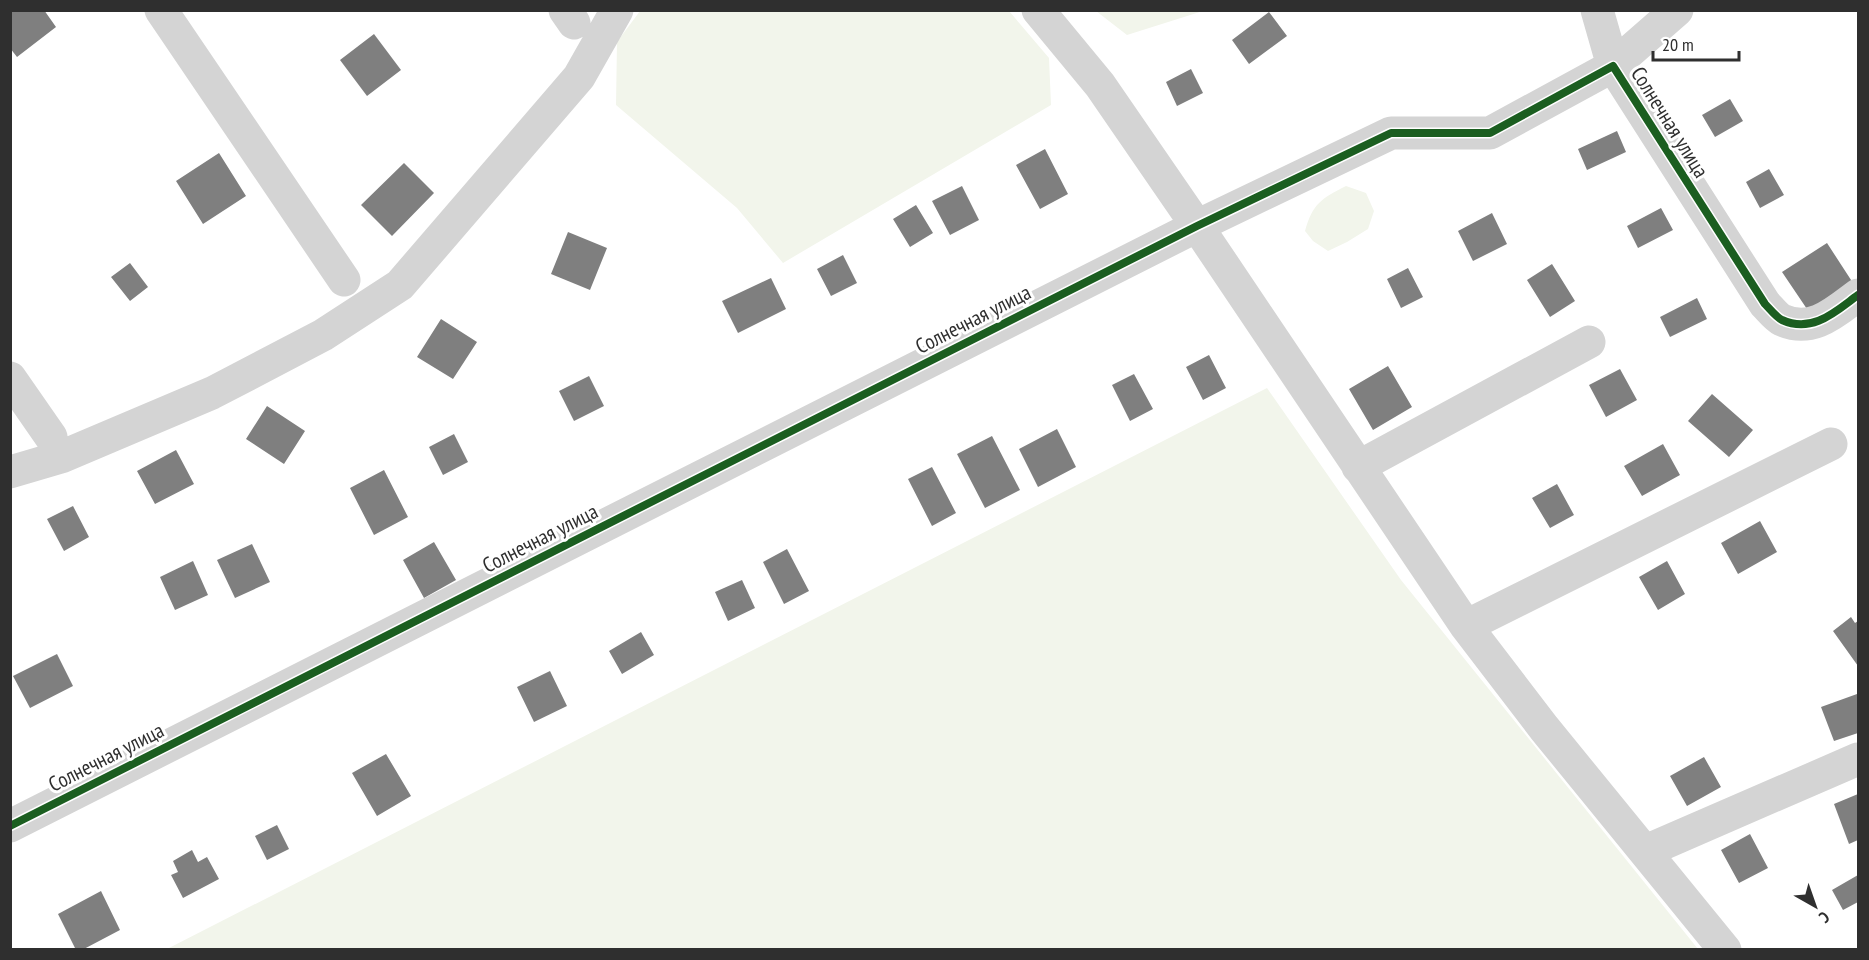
<svg xmlns="http://www.w3.org/2000/svg" width="1869" height="960" viewBox="0 0 1869 960" font-family="'PT Sans Narrow',sans-serif">
<style>
.green{fill:#f2f5eb}
.building{fill:#7f7f7f}
.lines{fill:none;stroke-linecap:round;stroke-linejoin:round}
.minor{stroke:#d4d4d4;stroke-width:33}
.cycleway-casing{stroke:#fff;stroke-width:11}
.cycleway{stroke:#1b5e20;stroke-width:8}
.labels{text-anchor:middle;dominant-baseline:central;stroke-width:6;stroke-linejoin:round;paint-order:stroke}
.street-label{font-size:21px;fill:#2f2f2f;stroke:#fff}
</style>
<rect width="100%" height="100%" fill="#fff"/>
<path class="green" d="M640 11H1009L1049 58 1051 105 783 263 737 208 616 105 617 42Z
M1096 11H1203L1127 35Z
M1346 186 1366 193 1374 211 1368 229 1347 242 1328 251 1313 241 1305 231C1313 203 1321 199 1346 186Z
M1267 388 1401 580 1698 949H167Z"/>
<path class="building" d="M10 10H44L56 27 17 57 10 48Z
M1269 12 1287 36 1249 64 1232 40Z
M374 34 401 70 367 96 340 60Z
M1191 69 1203 93 1177 106 1166 82Z
M1730 99 1743 121 1715 137 1702 115Z
M1617 131 1626 152 1587 170 1578 149Z
M1045 149 1068 194 1040 209 1016 165Z
M219 153 246 196 203 224 176 181Z
M404 163 434 193 392 236 361 205Z
M1769 169 1784 195 1760 208 1746 182Z
M962 186 979 220 950 235 932 201Z
M916 205 933 233 910 247 893 219Z
M1661 208 1673 230 1638 248 1627 226Z
M1492 213 1507 244 1473 261 1458 231Z
M568 232 607 248 590 290 551 274Z
M1827 243 1853 283 1809 312 1782 272Z
M843 255 857 283 831 296 817 269Z
M130 263 148 287 130 301 111 277Z
M1552 264 1575 301 1550 317 1527 280Z
M1408 268 1423 297 1401 308 1387 279Z
M771 278 786 309 738 333 722 301Z
M1697 298 1707 319 1670 337 1660 317Z
M441 319 477 342 453 379 417 357Z
M1209 355 1226 388 1203 400 1186 367Z
M1388 366 1412 407 1373 430 1349 389Z
M1620 369 1637 400 1606 417 1589 385Z
M1134 374 1153 409 1130 421 1112 385Z
M589 376 604 406 574 421 559 391Z
M1712 394 1753 430 1729 457 1688 421Z
M267 406 305 431 284 464 246 439Z
M1057 429 1076 467 1038 487 1019 449Z
M454 434 468 462 443 475 429 447Z
M992 436 1020 490 985 508 957 454Z
M1663 444 1680 475 1642 496 1624 466Z
M176 450 194 484 155 504 137 471Z
M932 467 956 513 932 526 908 479Z
M384 470 408 517 374 535 350 488Z
M1557 484 1574 515 1550 528 1532 498Z
M73 506 89 537 64 551 47 519Z
M1760 521 1777 552 1738 574 1721 543Z
M434 542 456 580 424 598 403 560Z
M252 544 270 582 235 598 217 560Z
M787 549 809 591 784 604 763 562Z
M193 561 208 595 175 610 160 577Z
M1667 561 1685 594 1658 610 1639 577Z
M742 580 755 608 728 621 715 592Z
M1851 617 1855 623 1858 621V666L1833 631Z
M641 632 654 655 622 674 609 651Z
M57 654 73 686 30 708 13 676Z
M550 671 567 706 534 722 517 687Z
M1857 694 1858 698V733L1834 741 1821 707Z
M386 754 411 796 377 816 352 773Z
M1704 757 1721 787 1687 806 1670 776Z
M1858 794V840L1849 844 1834 804Z
M277 825 289 849 267 860 255 836Z
M1750 834 1768 868 1739 883 1721 850Z
M192 850 198 862 207 857 219 879 183 898 171 875 178 872 173 861Z
M1858 875V902L1843 910 1832 890Z
M101 891 120 930 82 950H76L58 914Z"/>
<g class="lines">
<path class="minor" d="M161 10 344 280
M565 10 574 23
M1038 10 1100 85 1197 226 1466 626 1544 728 1725 950
M1597 10 1613 66 1677 10
M10 378 51 437
M1358 467 1589 342
M10 472 61 457 212 393 323 335 400 285 579 77 617 10
M1466 626 1831 444
M10 826 1197 226 1391 133H1490L1613 66 1765 304C1770 309 1776 317 1782 320 1813 334 1836 311 1858 295
M1646 851 1858 759"/>
<g class="cycleway-casing">
<path id="cycleway" d="M10 826 1197 226 1391 133H1490L1613 66 1765 304C1770 309 1776 317 1782 320 1813 334 1836 311 1858 295"/>
</g>
<use href="#cycleway" class="cycleway"/>
</g>
<g class="labels">
<g class="street-label">
<text transform="translate(1670 122) rotate(58)">Солнечная улица</text>
<text transform="translate(973 319) rotate(-27)">Солнечная улица</text>
<text transform="translate(540 538) rotate(-27)">Солнечная улица</text>
<text transform="translate(106 757) rotate(-27)">Солнечная улица</text>
</g>
</g>
<rect width="1869" height="960" fill="none" stroke="#2f2f2f" stroke-width="24"/>
<g transform="translate(1815 906) rotate(140)" stroke="#ffffff" stroke-width="4.5" paint-order="stroke">
<path d="M0-4.5L10 22L0 15L-10 22Z" fill="#2f2f2f"/>
<text y="-9" font-size="16" font-weight="bold" text-anchor="middle" fill="#2f2f2f">С</text>
</g>
<path d="M1653 51v9h86v-9" fill="none" stroke="#2f2f2f" stroke-width="3"/>
<text x="1662" y="51" font-size="18" fill="#2f2f2f" stroke="#ffffff" stroke-width="4.5" paint-order="stroke">20 m</text>
</svg>
